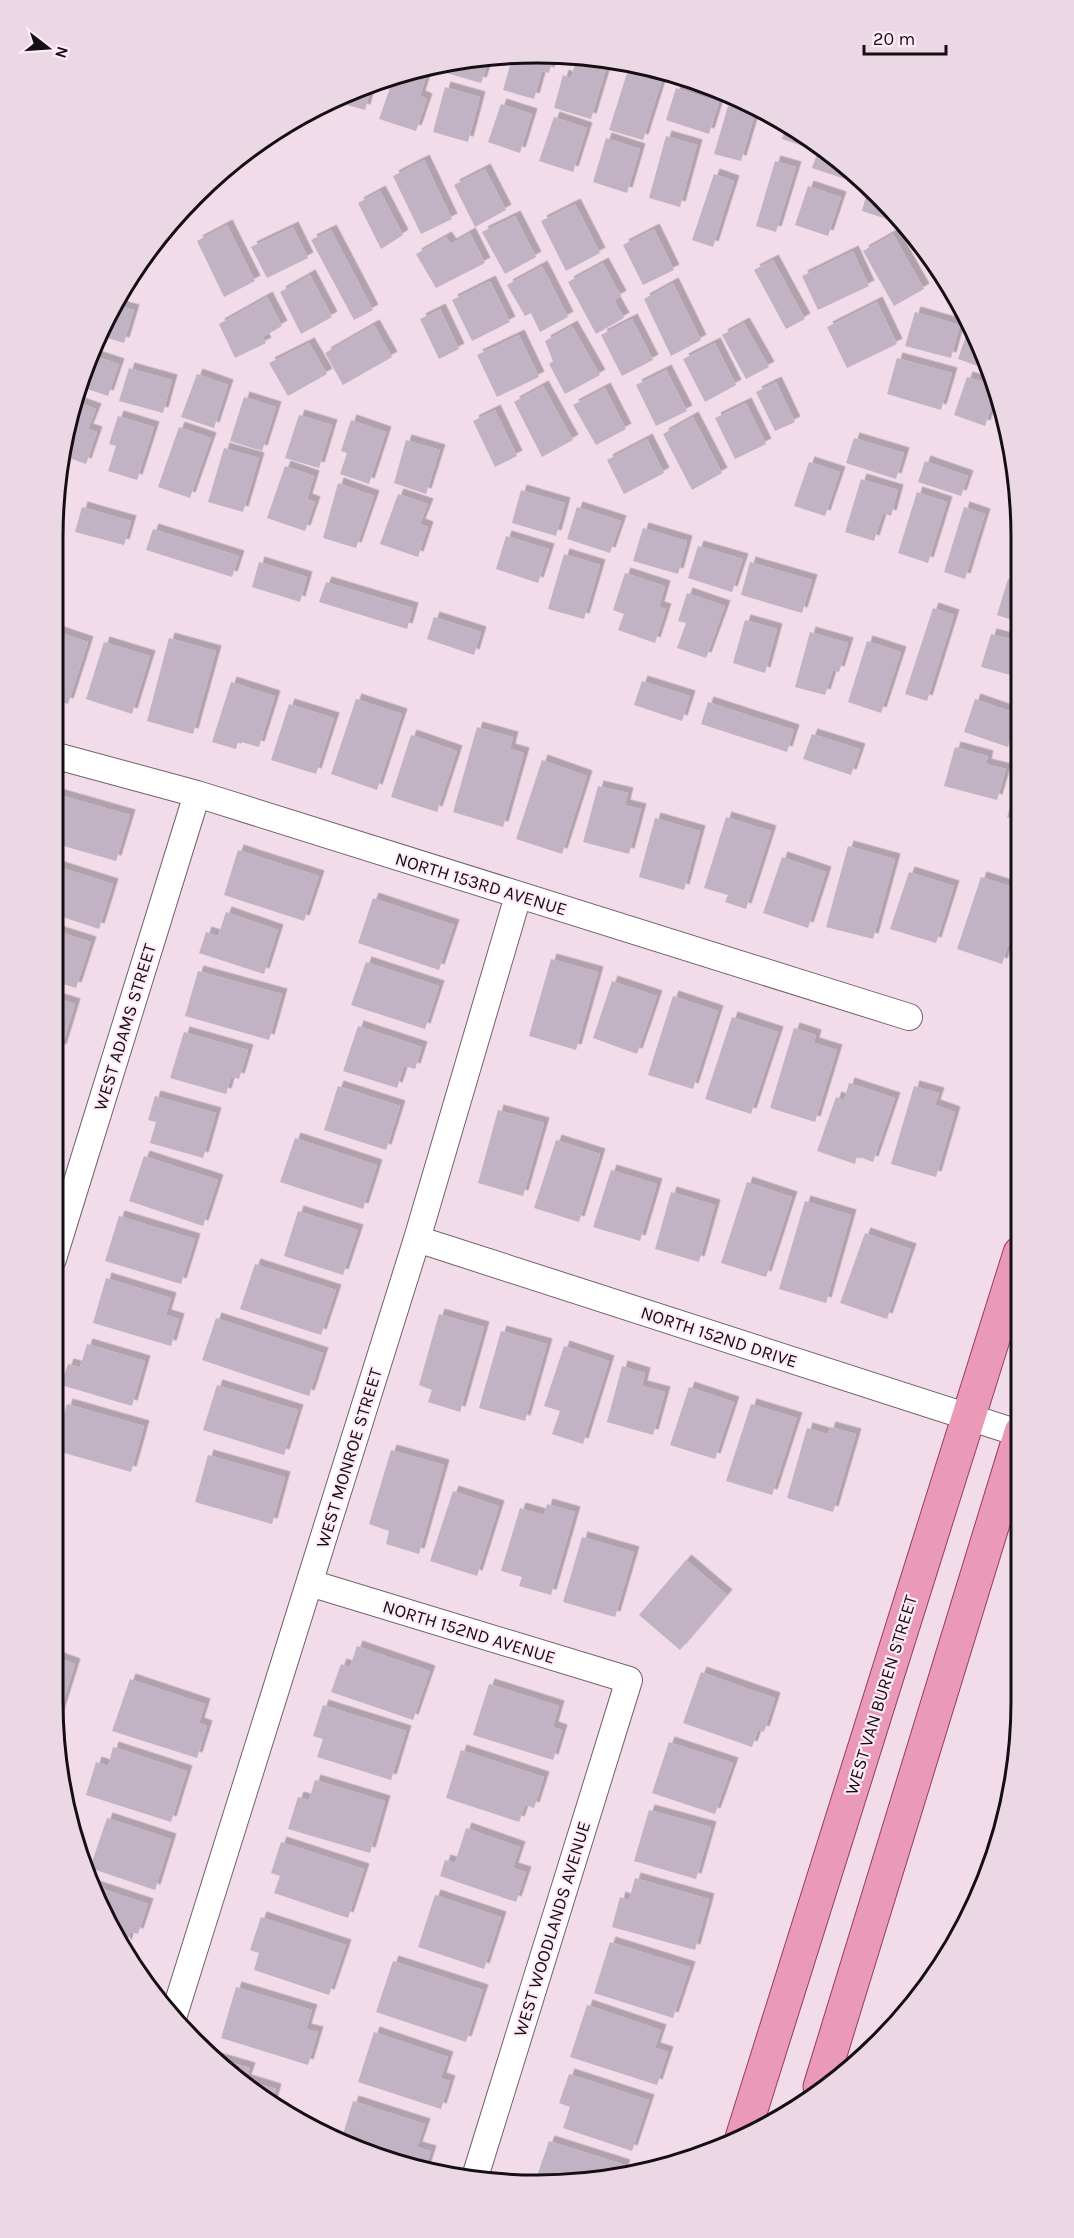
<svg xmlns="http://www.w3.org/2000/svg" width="1074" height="2238" viewBox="0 0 1074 2238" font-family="Karla,sans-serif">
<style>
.building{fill:#c1b2c4;filter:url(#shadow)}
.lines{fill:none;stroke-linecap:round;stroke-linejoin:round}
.street-casing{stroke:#73616d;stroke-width:28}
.primary-casing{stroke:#963d5e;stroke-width:35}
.street{stroke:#fff;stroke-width:26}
.primary{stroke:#ea9ab7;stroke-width:33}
.labels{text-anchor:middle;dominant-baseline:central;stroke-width:4.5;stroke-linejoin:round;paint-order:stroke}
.street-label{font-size:18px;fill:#150e12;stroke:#ffeaf7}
.rim{fill:none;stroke:#150e12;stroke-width:3}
</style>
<defs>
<filter id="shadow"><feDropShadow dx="5.5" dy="-5.5" stdDeviation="0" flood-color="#0004"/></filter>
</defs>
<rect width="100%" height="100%" fill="#f2dcea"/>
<path class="building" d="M537 53 554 54 549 73 542 71 534 99 503 90 513 55Z
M490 57 481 83 443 72 446 61Z
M577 57 607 66 591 119 554 108 563 75 571 78Z
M628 70 662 80 643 140 609 130Z
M410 72 426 77 420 96 427 99 416 131 379 119 394 77Z
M679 76 723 90 728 92 725 100 677 84Z
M372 83 365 110 340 103 343 94Z
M445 87 480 97 468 142 433 132Z
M676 88 719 102 709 134 666 120Z
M501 104 532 114 520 153 488 142Z
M728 106 755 114 741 161 714 154Z
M554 117 587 128 573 172 539 161Z
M786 126 806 137 803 146 782 139Z
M266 136 261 153 249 150Z
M666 136 697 145 680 207 649 198Z
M606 138 640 149 627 193 593 182Z
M820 146 832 152 849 169 845 179 812 168Z
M424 160 452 219 421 234 393 176Z
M775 161 796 167 776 232 756 226Z
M485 169 506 210 475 227 454 185Z
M714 174 734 181 713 247 692 240Z
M808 186 841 197 828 236 795 225Z
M868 189 895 215 893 221 862 211Z
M380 191 403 235 381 249 358 203Z
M575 204 600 253 566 271 541 221Z
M515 216 536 257 505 274 482 232Z
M227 225 255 281 224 297 197 241Z
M293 227 308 258 267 278 251 247Z
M654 229 674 270 643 285 623 245Z
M331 230 373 310 354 320 311 240Z
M470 233 485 263 436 288 416 254 446 237 451 244Z
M893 234 924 289 894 306 863 251Z
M853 251 869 286 818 310 802 276Z
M773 260 805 319 786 329 754 270Z
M603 263 621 296 614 300 624 318 596 334 568 282Z
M542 266 568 317 540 332 531 313 525 316 507 285Z
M310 275 332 317 301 334 280 292Z
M490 281 510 322 472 341 452 300Z
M673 283 701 340 671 356 644 299Z
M267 297 282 326 263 337 266 343 235 358 219 324Z
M877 302 897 344 847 368 827 327Z
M115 305 134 310 124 343 98 335Z
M440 309 459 349 439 359 420 319Z
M915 312 960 325 951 358 905 346Z
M632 319 653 360 622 376 601 335Z
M744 323 769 367 746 379 722 335Z
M374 325 392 357 343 385 325 353Z
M572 326 600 375 565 394 549 364 553 361 545 341Z
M969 327 984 351 989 370 958 359Z
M519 335 539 377 497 397 477 355Z
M309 343 327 374 288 396 269 363Z
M715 343 736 385 705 402 683 359Z
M89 354 119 364 108 396 79 386Z
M897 358 952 373 941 410 887 394Z
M129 368 172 380 163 413 119 401Z
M666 370 687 411 656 426 636 385Z
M197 374 228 385 214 428 181 417Z
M967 377 994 385 996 393 985 426 954 415Z
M776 382 795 422 775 431 756 392Z
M543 386 573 440 542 457 514 402Z
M605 388 626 429 596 445 573 405Z
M244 397 276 407 262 451 230 441Z
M74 401 96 409 88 429 97 432 86 464 61 455Z
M746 403 766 444 735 459 715 418Z
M495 410 517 456 495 467 473 421Z
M299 415 332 425 319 468 285 458Z
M118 416 154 427 137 480 108 471 116 446 109 444Z
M693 417 722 473 692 490 663 434Z
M351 420 386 432 369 484 340 474 347 453 341 451Z
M179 427 211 438 190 498 158 487Z
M854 438 904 453 896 479 846 463Z
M647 439 664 473 624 494 607 460Z
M406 440 440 450 426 494 394 483Z
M224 448 259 458 243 512 208 502Z
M925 461 968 476 961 496 918 482Z
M809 462 840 472 825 516 794 506Z
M285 466 314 476 307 499 315 502 305 531 267 518Z
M861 479 898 490 891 516 883 513 874 541 845 532Z
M338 483 374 496 356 548 323 538Z
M521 490 565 503 556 536 512 523Z
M917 492 947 502 928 563 898 553Z
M398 494 428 504 420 524 428 527 418 557 380 544Z
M82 507 131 521 124 545 75 532Z
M577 507 621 521 610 553 567 539Z
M964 507 985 514 965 579 944 572Z
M643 528 687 541 678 574 633 561Z
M153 529 239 556 232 577 146 550Z
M506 536 549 549 538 583 496 569Z
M698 546 743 559 732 592 688 578Z
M564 554 600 565 584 619 548 609Z
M259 562 307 577 300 602 252 587Z
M750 562 812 580 802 613 741 595Z
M625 573 665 586 659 607 666 609 655 643 618 630 624 614 613 610Z
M1008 579 1018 582V622L997 615Z
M326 582 413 608 407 629 319 602Z
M687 593 725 606 706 658 677 648 686 623 678 621Z
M933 608 954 615 927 701 905 694Z
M434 617 481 632 474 655 427 639Z
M745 620 777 629 765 673 733 663Z
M53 630 88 642 68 704 53 699Z
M810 632 848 643 839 672 833 670 825 695 795 687Z
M991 634 1018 641V677L981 667Z
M169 638 216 651 193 734 147 721Z
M867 641 901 652 881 713 848 702Z
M104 642 150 656 132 714 86 699Z
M642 681 690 696 682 721 634 705Z
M231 682 275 696 259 747 238 741 236 749 212 742Z
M356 699 402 714 377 790 331 774Z
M975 699 1018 714 1008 747 964 732Z
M708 702 794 730 787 752 701 724Z
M289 704 334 718 316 774 271 760Z
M477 727 513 737 510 749 524 753 503 827 453 812Z
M812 734 860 749 851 775 803 759Z
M411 735 457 751 437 812 391 797Z
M955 747 988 756 986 764 1006 769 997 800 944 786Z
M542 760 587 776 562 854 516 839Z
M1018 784V821L1007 817Z
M598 786 628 793 625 805 641 809 629 854 583 842Z
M53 793 130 815 116 861 53 843Z
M726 817 771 831 746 909 725 902 728 895 704 888Z
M655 818 700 831 684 890 639 877Z
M848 846 895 859 873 939 826 927Z
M238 850 319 876 304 921 224 895Z
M782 857 826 872 808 928 763 913Z
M53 865 113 884 99 929 53 914Z
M909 872 954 886 936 943 890 929Z
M981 877 1019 889V913L1002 964 957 949Z
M373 898 454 925 439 970 358 943Z
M226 912 278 930 264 974 199 953 206 932 218 936Z
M53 930 91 942 76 988 53 981Z
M551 959 598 972 576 1050 529 1036Z
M366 962 439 986 425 1029 351 1005Z
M198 971 282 994 269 1040 185 1016Z
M612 981 657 996 637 1054 593 1038Z
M673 996 718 1011 693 1089 648 1075Z
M53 997 75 1004 61 1050 53 1047Z
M732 1017 778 1032 751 1114 705 1099Z
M358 1026 422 1047 415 1069 404 1066 397 1088 343 1071Z
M794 1028 816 1035 814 1043 837 1050 815 1122 770 1108Z
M184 1032 248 1050 239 1079 231 1077 226 1094 170 1078Z
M849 1083 895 1098 873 1162 857 1156 855 1164 817 1151 836 1097 844 1100Z
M338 1086 400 1106 386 1150 324 1130Z
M914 1086 939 1093 935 1105 955 1112 936 1177 891 1164Z
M155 1096 216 1113 203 1158 150 1143 156 1122 148 1120Z
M498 1110 544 1123 523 1196 478 1183Z
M295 1138 377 1165 363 1209 280 1182Z
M556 1140 600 1154 579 1222 534 1208Z
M144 1156 218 1180 203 1226 129 1201Z
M611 1170 657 1184 640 1241 593 1227Z
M747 1182 792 1197 766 1277 721 1263Z
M671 1192 715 1205 699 1262 655 1249Z
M805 1201 851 1215 826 1303 779 1289Z
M298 1211 358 1230 343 1275 284 1256Z
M119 1216 195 1239 181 1284 105 1261Z
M865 1233 911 1249 887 1319 840 1303Z
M255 1264 336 1290 321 1335 240 1309Z
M106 1278 171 1298 166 1315 179 1319 171 1346 93 1323Z
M439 1314 484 1327 460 1412 428 1402 432 1390 419 1385Z
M216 1318 323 1353 309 1396 202 1360Z
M501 1331 547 1344 525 1421 479 1408Z
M87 1344 145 1361 132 1406 61 1385 68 1364 80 1367Z
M564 1346 609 1361 583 1444 552 1434 560 1411 544 1406Z
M622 1366 645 1373 642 1386 665 1392 653 1435 607 1422Z
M217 1385 298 1410 284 1455 203 1430Z
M689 1387 734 1402 715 1459 670 1445Z
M67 1404 144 1426 131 1472 54 1450Z
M751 1404 797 1418 772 1495 726 1481Z
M830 1427 856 1434 833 1512 787 1498 807 1428 828 1434Z
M391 1450 444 1465 419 1554 386 1544 389 1531 369 1524Z
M208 1455 285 1477 272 1524 195 1502Z
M453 1491 499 1506 477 1576 430 1561Z
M547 1504 575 1512 551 1595 519 1586 522 1577 501 1571 520 1508 544 1515Z
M582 1537 634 1552 615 1617 563 1602Z
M686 1560 727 1595 680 1650 639 1615Z
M357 1646 430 1671 413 1720 331 1692 341 1664 350 1667Z
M53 1656 75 1664 59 1715 55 1714 53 1701Z
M701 1672 775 1698 764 1732 758 1730 752 1747 683 1723Z
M130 1679 205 1704 199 1723 207 1726 197 1758 112 1731Z
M489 1684 559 1706 553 1727 562 1730 553 1760 473 1735Z
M323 1705 406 1731 391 1780 317 1757 323 1739 313 1736Z
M669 1742 733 1763 715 1814 652 1793Z
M113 1747 187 1771 171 1822 86 1795 96 1762 108 1766Z
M461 1750 544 1777 534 1808 525 1805 519 1822 446 1798Z
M315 1780 385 1801 370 1853 288 1829 298 1797 309 1800Z
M649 1810 711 1827 696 1879 634 1861Z
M107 1818 171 1839 155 1890 90 1868Z
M466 1828 520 1847 513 1868 526 1872 516 1902 440 1876 445 1860 455 1863Z
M281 1842 364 1869 348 1918 274 1893 280 1876 271 1873Z
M988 1860 992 1861 982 1892 979 1891Z
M635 1878 709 1899 695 1950 612 1927 620 1897 629 1900Z
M94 1886 148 1904 138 1934 130 1932 126 1946Z
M435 1895 501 1917 484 1969 418 1947Z
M261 1917 346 1945 329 1995 254 1970 259 1953 250 1950Z
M610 1942 690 1967 673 2018 594 1993Z
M393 1961 483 1990 466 2042 376 2012Z
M236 1987 312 2010 306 2029 318 2032 308 2065 221 2038Z
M587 2005 661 2030 655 2048 668 2052 657 2085 570 2057Z
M374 2032 448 2057 441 2078 450 2081 441 2109 358 2082Z
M212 2057 250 2068 246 2080 276 2089 272 2104 217 2065Z
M569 2074 649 2100 632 2151 563 2128 570 2107 559 2103Z
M353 2101 425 2124 417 2147 431 2151 425 2170 342 2138Z
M549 2141 625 2165 621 2175 601 2181 536 2179Z"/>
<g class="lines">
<g class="street-casing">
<path id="street" d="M53 755 197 794 909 1017
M417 1239 1021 1434
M53 1259 197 794
M310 1583 629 1680 475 2177
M173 2018 417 1239 518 896"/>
</g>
<g class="primary-casing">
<path id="primary" d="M820 2087 1021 1432
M742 2138 1020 1253"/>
</g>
<use href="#street" class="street"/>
<use href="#primary" class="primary"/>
</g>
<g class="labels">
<g class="street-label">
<text transform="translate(481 884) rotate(17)">NORTH 153RD AVENUE</text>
<text transform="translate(125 1027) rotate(-73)">WEST ADAMS STREET</text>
<text transform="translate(719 1337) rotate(18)">NORTH 152ND DRIVE</text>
<text transform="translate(349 1458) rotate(-73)">WEST MONROE STREET</text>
<text transform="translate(469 1632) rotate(17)">NORTH 152ND AVENUE</text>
<text transform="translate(881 1695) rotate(-73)">WEST VAN BUREN STREET</text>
<text transform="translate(552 1929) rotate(-73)">WEST WOODLANDS AVENUE</text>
</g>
</g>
<path d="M0 0H1074V2238H0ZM537 63H537A474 474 0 0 1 1011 537V1701A474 474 0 0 1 537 2175H537A474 474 0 0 1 63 1701V537A474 474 0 0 1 537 63Z" fill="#ecd8e5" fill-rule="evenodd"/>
<path class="rim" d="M537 63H537A474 474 0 0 1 1011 537V1701A474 474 0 0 1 537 2175H537A474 474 0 0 1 63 1701V537A474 474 0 0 1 537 63Z"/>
<g transform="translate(48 48) rotate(107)" stroke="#ffeaf7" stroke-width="4.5" paint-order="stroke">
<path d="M0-4.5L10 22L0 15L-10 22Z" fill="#150e12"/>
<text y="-9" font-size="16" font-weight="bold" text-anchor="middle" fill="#150e12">N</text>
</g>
<path d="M864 45v9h82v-9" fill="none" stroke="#150e12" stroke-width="3"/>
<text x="873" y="45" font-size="18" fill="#150e12" stroke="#ffeaf7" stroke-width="4.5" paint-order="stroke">20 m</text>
</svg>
